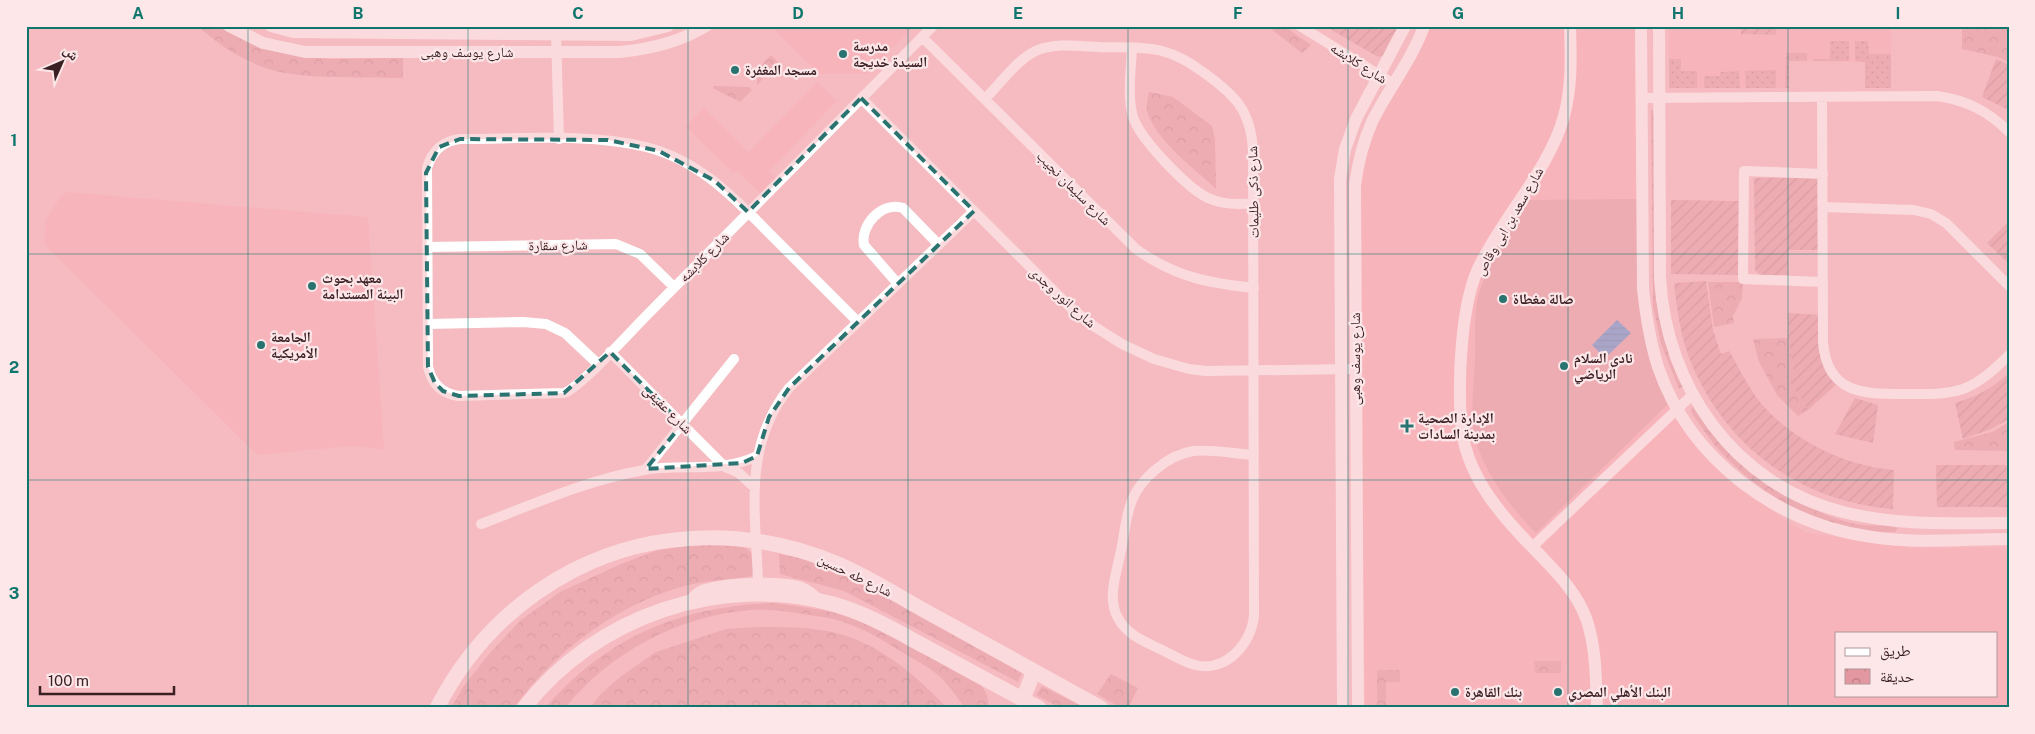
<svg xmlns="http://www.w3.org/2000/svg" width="2035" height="734" viewBox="0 0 2035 734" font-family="'Public Sans','Noto Naskh Arabic',sans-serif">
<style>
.built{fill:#fbaab3;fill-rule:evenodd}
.grass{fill:url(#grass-dots)}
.park{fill:url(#park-crowns)}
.garden{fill:url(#garden-furrows)}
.pitch{fill:#e397a0}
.water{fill:url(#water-rules)}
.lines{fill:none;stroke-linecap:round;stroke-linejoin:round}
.minor{stroke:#fff;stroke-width:10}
.tertiary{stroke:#fff;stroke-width:12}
.secondary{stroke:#fff;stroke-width:15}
.marked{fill:none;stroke:#297370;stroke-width:4;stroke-dasharray:10 6;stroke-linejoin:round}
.grid{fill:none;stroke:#0f766e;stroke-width:1;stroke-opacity:0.55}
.poi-dot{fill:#297370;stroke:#fee7e9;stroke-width:2}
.labels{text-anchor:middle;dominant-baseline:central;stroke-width:4.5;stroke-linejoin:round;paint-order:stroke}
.poi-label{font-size:14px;font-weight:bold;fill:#3a1f23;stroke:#fee7e9;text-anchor:start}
.street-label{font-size:14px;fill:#3a1f23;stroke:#fee7e9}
.neatline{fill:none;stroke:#0f766e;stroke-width:2}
.grid-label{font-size:16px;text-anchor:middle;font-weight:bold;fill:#0f766e}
</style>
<defs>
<pattern id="grass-dots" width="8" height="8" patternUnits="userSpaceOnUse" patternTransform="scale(1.25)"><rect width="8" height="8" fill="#e397a0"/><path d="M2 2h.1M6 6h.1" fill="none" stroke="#b97b82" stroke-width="1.8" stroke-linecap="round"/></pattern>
<pattern id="park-crowns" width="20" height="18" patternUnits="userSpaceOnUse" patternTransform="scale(1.25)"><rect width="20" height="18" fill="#e397a0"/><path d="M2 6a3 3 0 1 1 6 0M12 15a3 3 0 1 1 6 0" fill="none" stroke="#b97b82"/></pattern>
<pattern id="garden-furrows" width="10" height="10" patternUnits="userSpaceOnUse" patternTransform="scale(1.25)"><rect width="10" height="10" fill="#e397a0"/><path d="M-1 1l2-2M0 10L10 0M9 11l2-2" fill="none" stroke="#b97b82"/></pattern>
<pattern id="water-rules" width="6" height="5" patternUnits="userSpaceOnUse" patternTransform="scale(1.25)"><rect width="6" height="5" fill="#498bd1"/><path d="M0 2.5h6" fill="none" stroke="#3e71a9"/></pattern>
</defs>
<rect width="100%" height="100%" fill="#f6bbc1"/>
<path class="built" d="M771 26H914L868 74H819Z
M1427 26H1641L1645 325 1694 438 1735 486 1805 532 1911 548 2009 547V708H1365L1360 391 1361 173 1376 127ZM1836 633H1996V695H1836Z
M1669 26H1891V62L1789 61V88H1669Z
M817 82 837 101 769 171 777 180 762 195 737 171 733 173 685 126 704 108 749 152Z
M67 192 368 217 384 449 351 446 257 455 44 244 46 220 60 197Z"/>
<path class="grass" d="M1830 41H1849V61H1813V59H1830Z
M1855 41H1868L1869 54H1891V88H1865V62L1855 61Z
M1786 53H1807V61H1789V88H1785Z
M1669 59H1681V71H1697V88H1669Z
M1776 70V88H1746L1745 71Z
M1739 71 1740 88H1704V76H1720V72Z"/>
<path class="park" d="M198 26H228L301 55 329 59 403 58V78C364 77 323 79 285 73 254 68 220 47 198 26Z
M1267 26H1284L1311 45 1302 53Z
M1962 26H2009V62L1998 57 1962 49Z
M771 55 778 62 757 85V70Z
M714 86 749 87 752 90 740 102 713 88Z
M1149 92 1173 97 1212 126 1215 140 1216 189C1194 168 1156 141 1147 111 1146 105 1148 98 1149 92Z
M1651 110 1655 111 1657 303 1671 362 1683 386 1679 389 1661 344 1653 306Z
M1708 282H1743L1742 298 1733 316 1734 323 1714 327Z
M1788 338 1794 373 1786 376 1808 410 1798 416 1777 395 1759 362 1753 339Z
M1692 407H1695C1704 421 1713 435 1724 448 1751 479 1816 516 1856 524 1870 527 1885 524 1898 528L1895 532C1832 534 1765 500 1723 454 1710 441 1701 426 1691 412Z
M2009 422V451L1955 450 1954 442 1992 432Z
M715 543 744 547 752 553 755 569 752 576C729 580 704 580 681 587 615 606 554 652 514 708H451L463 687 489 654 521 620 560 592 621 564 658 550Z
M779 554 800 558 846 574 1023 671 1018 682 844 591 780 574Z
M775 603C801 607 828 609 853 619 897 635 940 664 982 686L987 695 989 708H965C957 697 949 685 939 676 928 666 913 659 900 651 883 640 866 630 846 623 835 618 821 617 809 615 791 612 771 609 752 610 680 615 610 652 565 708H545C606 637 682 605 775 603Z
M759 627C785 627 811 627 836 633 880 644 917 676 947 708H590L600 695 620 677 656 652 726 629Z
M1534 661H1561V673H1535Z
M1377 670H1400V682H1386V708H1377Z
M1111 674 1138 688 1128 708H1121L1097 694Z
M1042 686 1085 708H1061L1036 695Z"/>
<path class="garden" d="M1336 26H1402L1387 54 1378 57 1330 29Z
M1741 26H1776V35L1741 34Z
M1996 59 2009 65V110L1982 97Z
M1821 177V250H1788V275H1760L1755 270 1754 178Z
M1671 200 1739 201 1738 275 1671 274Z
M2009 221V264L1987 243Z
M1706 281 1713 330 1721 354 1729 351C1741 371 1751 394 1767 410 1800 444 1848 466 1894 470L1893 509C1802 502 1728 449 1692 365 1681 339 1677 311 1674 283Z
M1788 313 1821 315V338L1838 383 1808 410 1786 376 1794 373 1788 338Z
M2009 373V419L1991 429 1963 439 1955 403C1978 396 1991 389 2009 373Z
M1855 398 1878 405 1873 443 1835 434Z
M1936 465H2009V507H1937Z"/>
<path class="pitch" d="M1637 199V289L1669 403 1536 533C1510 507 1485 474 1475 438 1470 420 1474 378 1475 358 1476 335 1473 312 1480 290 1491 257 1512 229 1530 200Z"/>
<path class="water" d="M1617 320 1631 333 1605 358 1592 345Z"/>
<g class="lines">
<path class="minor" d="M1300 26 1394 84
M556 34 559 139
M922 37 1136 249C1175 277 1208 283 1254 288
M1132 48C1131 70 1127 96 1133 117 1140 139 1187 188 1208 198 1223 205 1238 205 1254 203
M1822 97 1823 342C1827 396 1867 394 1909 394 1927 394 1945 395 1963 389 1981 382 1995 369 2009 355
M861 98 1071 308 1095 327 1122 344 1154 359 1189 369 1206 371 1355 369
M1642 98 1937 96C1966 100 1988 111 2009 132
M985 99C999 85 1019 57 1038 50 1056 43 1078 46 1098 47 1119 48 1142 46 1162 51 1178 55 1190 63 1203 72 1235 95 1251 110 1253 151L1254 615C1252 643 1226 673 1195 665 1183 662 1171 654 1160 649 1144 641 1127 635 1118 618 1107 599 1116 575 1120 555 1124 538 1125 519 1131 503 1139 479 1168 455 1193 451 1211 449 1236 454 1254 455
M1823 174 1744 171 1743 279 1823 282
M1823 207 1914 210 1931 214 1946 223 2009 286
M427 247 616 244 640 254 674 287
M898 284 864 245C860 225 882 201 903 208L939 245
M858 322C831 295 804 268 777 241 738 202 702 161 646 147 590 133 519 139 460 139 443 141 432 151 427 168L428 367C432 384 442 394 459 396L564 393C580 388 632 330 647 315 742 219 838 123 933 26
M428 324 523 322 546 324 565 333 598 364
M610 352 725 467 739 473 755 488
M646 469 734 359
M481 524C534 504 587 480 644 470 682 463 721 474 757 456
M1532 547 1692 395
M758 583C756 513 742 447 789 388L974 211
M688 603C692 597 696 593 702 590 722 582 782 580 802 587 809 590 815 595 820 601"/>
<path class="tertiary" d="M229 26 263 43 305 52H620C651 49 680 42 706 26
M271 26 293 32 631 35 668 26
M1570 26C1571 57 1572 87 1564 116 1550 169 1500 220 1477 271 1461 309 1458 379 1461 421 1464 474 1501 516 1537 552 1556 572 1576 591 1586 618 1596 646 1596 678 1597 708
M1641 26 1643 289C1646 316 1650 342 1658 367 1690 460 1777 524 1872 537 1916 544 1965 539 2009 539
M1659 26 1660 278C1666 386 1734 485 1843 512 1897 526 1953 523 2009 523
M1343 708 1340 179 1345 149 1356 119 1405 26
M1358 708 1355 185C1358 163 1363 142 1372 122 1388 89 1412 60 1424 26"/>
<path class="secondary" d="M1023 699 1034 671
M437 708C468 648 514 601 574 570 656 528 755 528 840 565 874 580 906 601 938 618 993 648 1047 678 1101 708
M524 708C595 616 721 573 833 604 866 613 896 631 926 647 963 667 1001 688 1039 708"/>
</g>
<path d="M0 0H2035V734H0ZM861 98 974 211 789 388 769 417 757 456 742 463 646 469 682 424 610 352 564 393 459 396 443 391 435 383 428 367 426 173 439 147 460 139 608 140 659 151 715 181 748 212Z" fill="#f6bbc1" fill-opacity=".55" fill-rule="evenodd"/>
<path class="marked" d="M861 98 974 211 789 388 769 417 757 456 742 463 646 469 682 424 610 352 564 393 459 396 443 391 435 383 428 367 426 173 439 147 460 139 608 140 659 151 715 181 748 212Z"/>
<path class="grid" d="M248 26V708M468 26V708M688 26V708M908 26V708M1128 26V708M1348 26V708M1568 26V708M1788 26V708M26 254H2009M26 480H2009"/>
<g class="poi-dot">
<circle cx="843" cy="54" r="5"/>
<circle cx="735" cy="70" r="5"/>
<circle cx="312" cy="286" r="5"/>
<circle cx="1503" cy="299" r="5"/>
<circle cx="261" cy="345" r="5"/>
<circle cx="1564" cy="366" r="5"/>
<path d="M1404.5 418.5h5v5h5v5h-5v5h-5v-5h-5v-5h5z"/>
<circle cx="1455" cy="692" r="5"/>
<circle cx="1558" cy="692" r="5"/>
</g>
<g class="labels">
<g class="poi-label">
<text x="853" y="46">مدرسة<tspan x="853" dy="16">السيدة خديجة</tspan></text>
<text x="745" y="70">مسجد المغفرة</text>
<text x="322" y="278">معهد بحوث<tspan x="322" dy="16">البيئة المستدامة</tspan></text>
<text x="1513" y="299">صالة مغطاة</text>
<text x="271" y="337">الجامعة<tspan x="271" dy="16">الأمريكية</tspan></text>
<text x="1574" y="358">نادي السلام<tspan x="1574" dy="16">الرياضي</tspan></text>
<text x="1418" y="418">الإدارة الصحية<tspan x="1418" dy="16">بمدينة السادات</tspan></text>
<text x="1465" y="692">بنك القاهرة</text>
<text x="1568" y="692">البنك الأهلي المصري</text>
</g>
<g class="street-label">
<text x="467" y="52">شارع يوسف وهبى</text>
<text transform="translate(1359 63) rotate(32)">شارع كلابشه</text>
<text transform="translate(1074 188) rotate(45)">شارع سليمان نجيب</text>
<text transform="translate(1253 192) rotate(-91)">شارع ذكى طليمات</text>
<text transform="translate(1509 221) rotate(-60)">شارع سعد بن ابى وقاص</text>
<text transform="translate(558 245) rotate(-1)">شارع سقارة</text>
<text transform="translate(704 257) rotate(-45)">شارع كلابشه</text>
<text transform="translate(1063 297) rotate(42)">شارع انور وجدى</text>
<text transform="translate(1355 359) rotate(-90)">شارع يوسف وهبى</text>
<text transform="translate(668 409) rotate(45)">شارع عفيفى</text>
<text transform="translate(855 575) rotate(26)">شارع طه حسين</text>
</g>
</g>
<rect width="2035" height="734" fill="none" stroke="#fee7e9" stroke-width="55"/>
<rect x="1835" y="632" width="162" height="65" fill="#fee7e9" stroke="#b0979a"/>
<rect x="1845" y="648" width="25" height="8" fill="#ffffff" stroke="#b0979a"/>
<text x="1880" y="656" font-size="15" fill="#3a1f23">طريق</text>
<rect x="1845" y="669" width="25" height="15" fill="url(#park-crowns)" stroke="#b0979a"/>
<text x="1880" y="682" font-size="15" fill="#3a1f23">حديقة</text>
<g transform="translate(62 62) rotate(45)" stroke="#fee7e9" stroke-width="4" paint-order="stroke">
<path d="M0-4L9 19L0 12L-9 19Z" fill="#3a1f23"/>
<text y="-8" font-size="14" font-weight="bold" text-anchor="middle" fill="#3a1f23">ش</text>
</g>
<path d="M40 686v8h134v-8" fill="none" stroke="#3a1f23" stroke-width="2.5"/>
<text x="48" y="686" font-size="15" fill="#3a1f23" stroke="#fee7e9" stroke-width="4" paint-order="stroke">100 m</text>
<rect x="28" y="28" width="1980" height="678" class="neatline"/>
<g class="grid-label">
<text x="138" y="19">A</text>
<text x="358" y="19">B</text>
<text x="578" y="19">C</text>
<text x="798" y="19">D</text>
<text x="1018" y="19">E</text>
<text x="1238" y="19">F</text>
<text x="1458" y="19">G</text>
<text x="1678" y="19">H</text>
<text x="1898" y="19">I</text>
<text x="14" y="146">1</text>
<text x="14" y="373">2</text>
<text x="14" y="599">3</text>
</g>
</svg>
